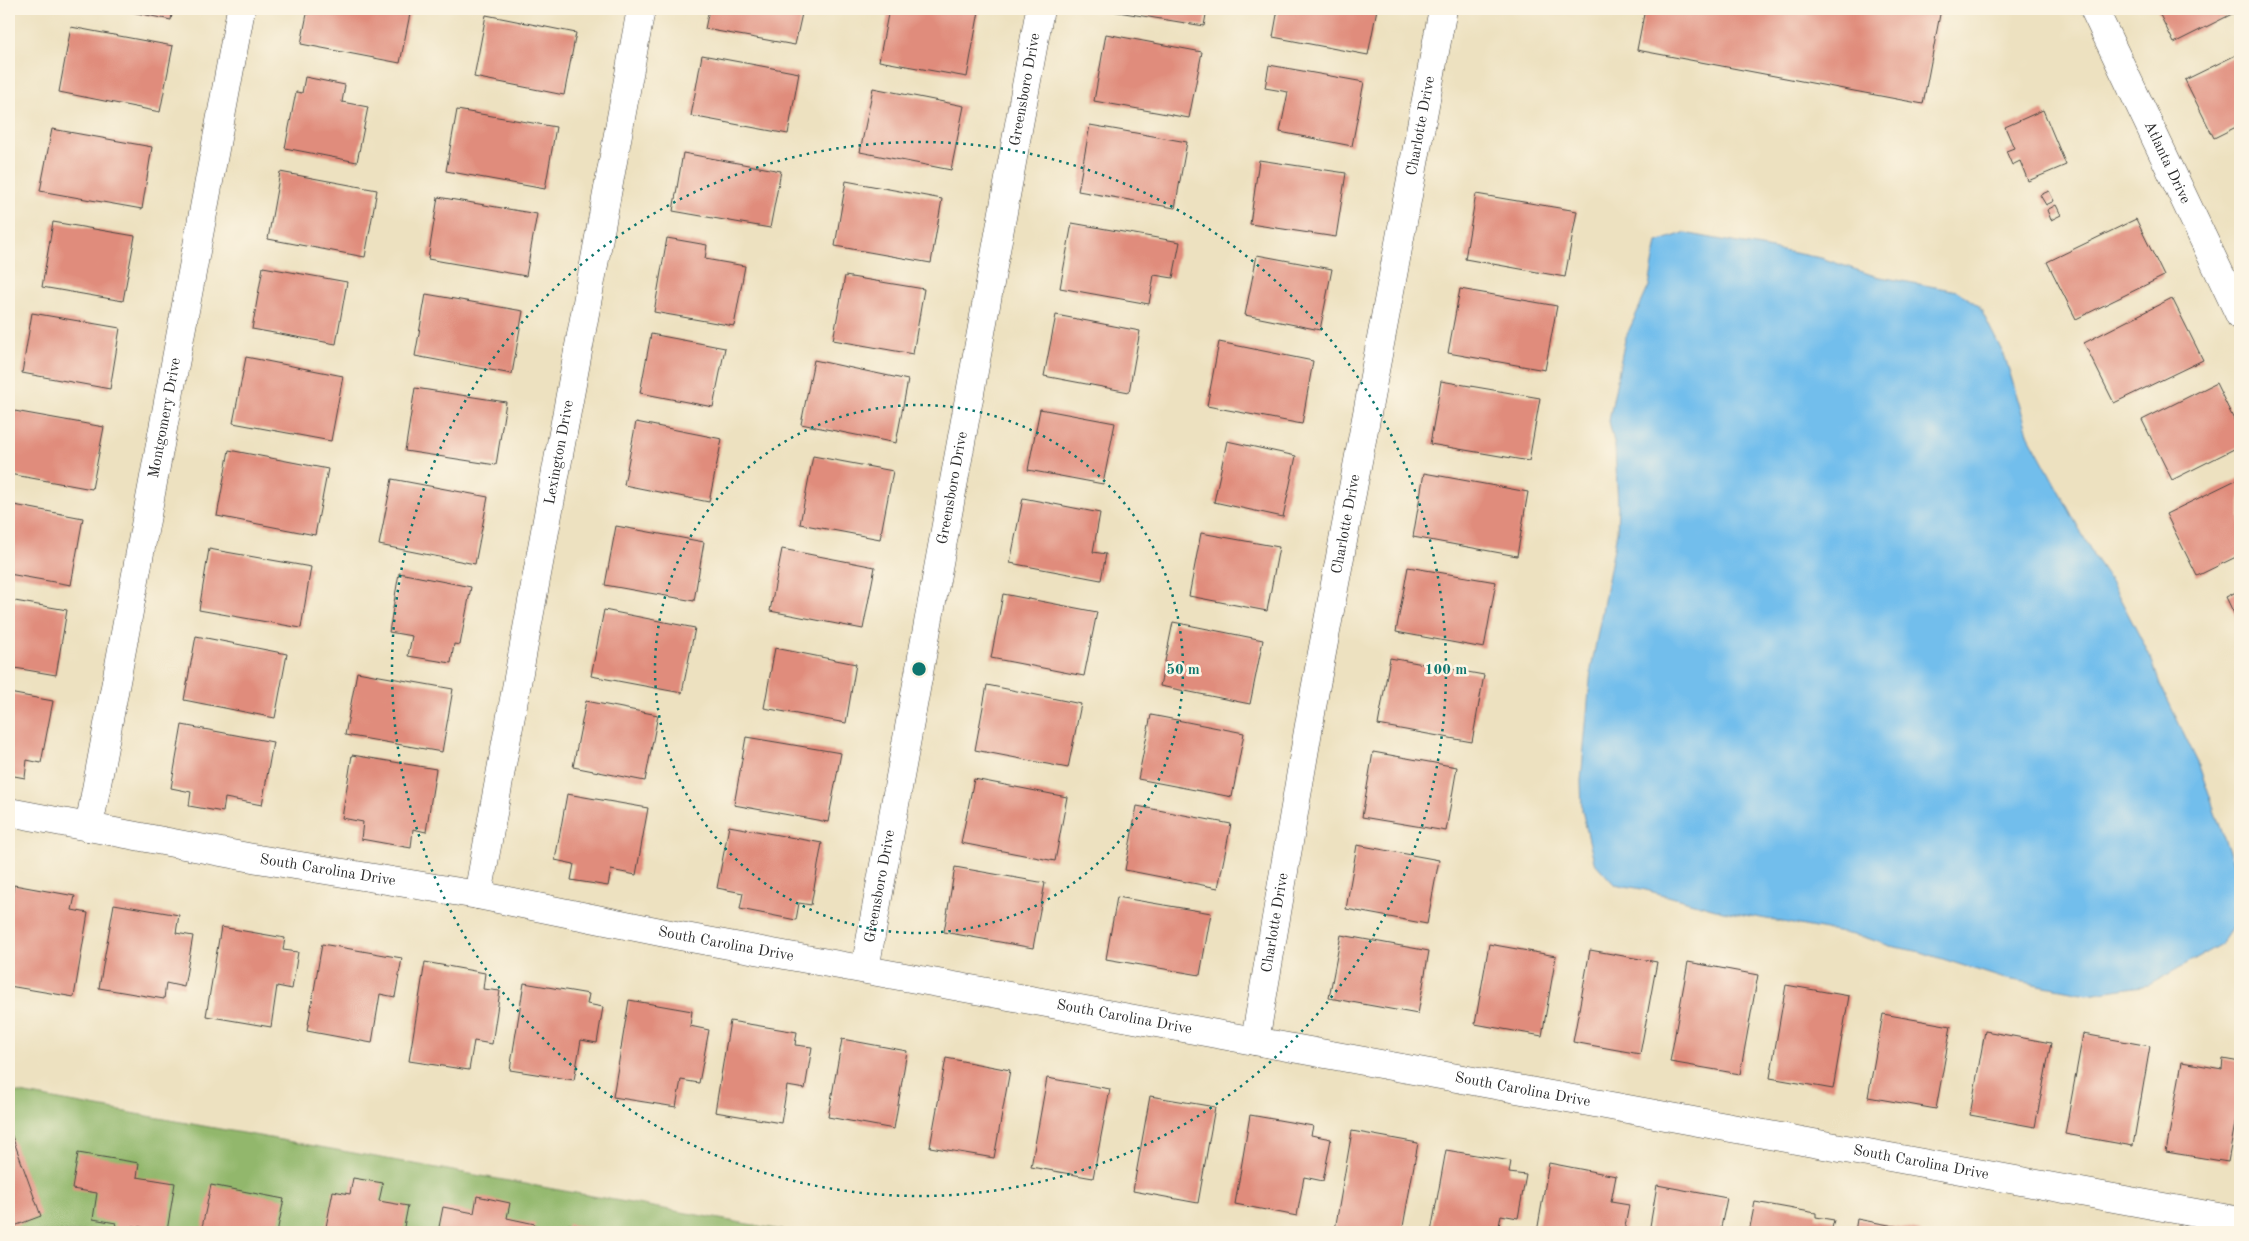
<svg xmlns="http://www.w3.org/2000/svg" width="2249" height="1241" viewBox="0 0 2249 1241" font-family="'Old Standard TT',serif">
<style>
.forest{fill:#92b76c;stroke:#5e714c}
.water{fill:#72beec;stroke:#4e748c}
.building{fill:#e08c7b}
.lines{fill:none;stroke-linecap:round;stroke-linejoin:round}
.street-casing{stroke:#484641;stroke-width:29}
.street{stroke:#fff;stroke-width:28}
.ring{fill:none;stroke:#0f766e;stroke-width:2.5;stroke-dasharray:2.5 5}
.labels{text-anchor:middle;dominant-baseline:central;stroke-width:5;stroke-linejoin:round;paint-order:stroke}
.street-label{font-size:15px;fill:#2b2b2b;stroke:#fcf5e5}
.centre{fill:#0f766e;stroke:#fcf5e5;stroke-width:2.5}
.ring-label{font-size:15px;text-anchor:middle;font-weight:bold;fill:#0f766e;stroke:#fcf5e5;stroke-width:5;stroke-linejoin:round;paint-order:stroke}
</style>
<rect width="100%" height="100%" fill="#fcf5e5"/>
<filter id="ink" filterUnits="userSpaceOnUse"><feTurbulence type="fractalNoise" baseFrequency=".02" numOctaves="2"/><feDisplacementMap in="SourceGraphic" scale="10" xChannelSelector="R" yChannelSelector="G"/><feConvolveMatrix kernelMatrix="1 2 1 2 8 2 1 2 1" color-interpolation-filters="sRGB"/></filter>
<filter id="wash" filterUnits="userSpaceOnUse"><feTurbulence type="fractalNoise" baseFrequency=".0096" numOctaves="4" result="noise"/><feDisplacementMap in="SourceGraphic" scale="20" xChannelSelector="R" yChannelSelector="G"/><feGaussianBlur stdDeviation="1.12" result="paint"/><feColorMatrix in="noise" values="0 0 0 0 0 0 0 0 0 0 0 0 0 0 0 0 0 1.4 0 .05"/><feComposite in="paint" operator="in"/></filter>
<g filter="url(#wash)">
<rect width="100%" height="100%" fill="#ede1c0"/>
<path class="forest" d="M9 1091 792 1232H796H9Z"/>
<path class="water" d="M1684 233 1821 258 1875 276 1957 291 1979 306 2005 357 2029 436 2095 558 2112 583 2151 658 2160 684 2198 763 2235 869 2240 893 2236 922 2221 944 2149 985 2087 994 2002 978 1921 952 1890 946 1864 937 1723 911 1642 889 1614 884 1594 862 1582 810 1581 781 1591 669 1617 532 1618 505 1615 447 1609 421 1625 339 1649 286 1657 242Z"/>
<g id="blocks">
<path class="building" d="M117 9H173L171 20Z
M308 9H411L400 63 301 44Z
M709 9H803L795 45 705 29Z
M889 9H966L979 11 967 77 879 61Z
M1112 9H1207L1204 26 1112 11Z
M1278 9H1377L1368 55 1273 37Z
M1645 9H1941L1923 104 1637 50Z
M2157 9H2240V10L2174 43Z
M486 15 576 33 564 95 474 77Z
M71 27 173 46 160 112 59 92Z
M1106 34 1202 52 1189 118 1094 101Z
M2240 53V125L2214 138 2185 80Z
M702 55 799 73 788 134 691 116Z
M1269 65 1364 82 1352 146 1280 132 1288 92 1265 88Z
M305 77 345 85 342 102 368 107 357 162 285 148 296 92 302 93Z
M873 88 964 106 951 170 860 152Z
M457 110 556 127 545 189 446 171Z
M2043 110 2066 165 2028 181 2020 161 2012 165 2006 151 2014 148 2005 127Z
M1090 125 1187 142 1175 208 1078 191Z
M52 129 152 147 142 209 40 191Z
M683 153 781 171 770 228 673 211Z
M1259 160 1346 173 1336 237 1250 224Z
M280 172 377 190 365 257 268 239Z
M846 181 942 199 931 263 835 246Z
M2049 191 2054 201 2046 205 2040 195Z
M1476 194 1577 211 1565 277 1465 259Z
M438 197 537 214 526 276 428 259Z
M2056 205 2061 215 2051 220 2047 210Z
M2136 219 2164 276 2076 319 2047 262Z
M53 222 135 236 123 301 42 287Z
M1072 223 1180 242 1173 278 1154 275 1149 304 1060 288Z
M667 238 707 245 705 259 745 266 734 326 654 312Z
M1257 255 1332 269 1320 330 1245 315Z
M263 267 347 282 336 344 252 329Z
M845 276 924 289 913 354 833 340Z
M1460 289 1557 306 1545 370 1448 353Z
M426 294 523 311 512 374 415 356Z
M2172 298 2203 360 2114 403 2084 343Z
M32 313 120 328 110 389 22 373Z
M1056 315 1140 331 1129 392 1044 376Z
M651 334 725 348 713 407 640 393Z
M1219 342 1313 361 1302 424 1207 406Z
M246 357 343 376 331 441 233 423Z
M814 360 908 380 896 443 801 424Z
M1441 381 1540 398 1529 461 1430 444Z
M2216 383 2240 432V446L2172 480 2142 420Z
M415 388 506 402 496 465 405 451Z
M1040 409 1115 423 1103 484 1028 470Z
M9 410 104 427 92 489 9 474Z
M636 422 722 439 709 502 624 485Z
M1227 441 1296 456 1283 517 1214 502Z
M229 450 328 469 315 535 217 516Z
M813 456 893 471 880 539 800 524Z
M1424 473 1528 492 1517 556 1413 537Z
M2240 478V555L2197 576 2166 514Z
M392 479 488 497 475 564 379 545Z
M1023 498 1100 513 1093 552 1106 554 1101 580 1010 563Z
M9 504 83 518 71 585 9 574Z
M616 526 704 542 694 601 605 585Z
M1201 533 1279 547 1267 611 1189 596Z
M209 549 311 567 301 628 199 610Z
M782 549 875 567 863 629 770 611Z
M1408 567 1496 582 1484 648 1396 632Z
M399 573 471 587 460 645 454 644 451 663 408 656 412 636 389 632Z
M2240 590V626L2226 597Z
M1003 594 1097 612 1084 676 991 658Z
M9 600 67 610 56 675 9 667Z
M604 610 695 628 682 693 591 676Z
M1173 622 1263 640 1250 704 1160 686Z
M196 636 287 654 275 718 184 700Z
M775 648 856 664 846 723 764 708Z
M1390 658 1484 675 1472 742 1378 725Z
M357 672 453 689 442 752 345 735Z
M987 685 1081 704 1068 768 975 750Z
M9 693 53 701 41 763 27 760 25 778 9 775Z
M586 701 658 715 645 781 573 767Z
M1151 715 1244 733 1232 797 1138 779Z
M182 725 273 742 262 805 225 798 223 812 189 806 191 792 171 788Z
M746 737 841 753 828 822 734 805Z
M1373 752 1457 767 1446 831 1362 817Z
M352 755 436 769 426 832 413 829 411 848 361 839 363 822 342 818Z
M974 779 1067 797 1055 861 961 843Z
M567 794 648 808 636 875 611 870 608 886 571 880 574 864 555 860Z
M1137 806 1231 824 1218 888 1125 870Z
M729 826 822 843 811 905 799 903 796 920 740 909 743 893 717 888Z
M1357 845 1439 860 1427 924 1346 909Z
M955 867 1045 883 1033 948 944 932Z
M14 885 75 896 72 910 88 913 74 997 9 986V914Z
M1117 897 1211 913 1200 975 1106 959Z
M114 904 179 915 176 933 193 936 184 987 166 983 164 999 99 988Z
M221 927 285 938 283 950 298 952 292 989 277 986 271 1027 206 1016Z
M1341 935 1429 951 1418 1014 1329 998Z
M322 944 402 958 395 997 380 994 372 1043 307 1031Z
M1489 944 1556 956 1542 1036 1475 1024Z
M1590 950 1657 962 1640 1054 1573 1042Z
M425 962 485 973 483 989 500 991 492 1044 474 1041 469 1070 409 1061Z
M1688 962 1758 975 1740 1074 1670 1062Z
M524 983 589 994 587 1004 603 1007 597 1043 581 1040 574 1080 510 1070Z
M1786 985 1849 996 1833 1089 1770 1078Z
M629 1000 692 1011 690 1026 709 1030 699 1083 681 1080 676 1107 613 1097Z
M1883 1014 1951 1026 1936 1109 1868 1097Z
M730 1021 797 1032 795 1045 812 1047 805 1089 787 1086 781 1123 715 1112Z
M1985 1031 2051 1043 2035 1127 1970 1115Z
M2083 1034 2150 1046 2133 1146 2065 1134Z
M842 1039 907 1051 894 1129 828 1117Z
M946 1058 1010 1070 994 1158 930 1147Z
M2223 1059 2240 1062V1096L2228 1162 2166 1152 2182 1062 2222 1069Z
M1047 1078 1110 1089 1093 1178 1031 1167Z
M1150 1096 1215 1107 1198 1203 1133 1191Z
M1250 1115 1313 1126 1311 1135 1331 1139 1323 1181 1304 1177 1297 1216 1235 1204Z
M9 1128 41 1216 9 1228Z
M1352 1131 1418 1143 1402 1232H1348L1335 1230Z
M1446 1150 1511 1161 1509 1173 1526 1175 1518 1218 1501 1215 1498 1232H1431Z
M78 1153 139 1163 137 1177 175 1183 167 1231 133 1226 132 1232H114L116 1223 93 1219 97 1193 72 1189Z
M1549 1163 1616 1176 1611 1202 1629 1205 1624 1232H1537Z
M353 1178 383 1183 379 1201 408 1206 403 1232H325L333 1191 350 1194Z
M211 1185 284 1199 277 1232H201Z
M1657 1185 1727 1198 1720 1232H1649Z
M477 1196 510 1203 507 1218 535 1224 534 1232H438L443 1207 474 1213Z
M1755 1202 1816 1213V1217L1834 1220 1831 1232H1749Z
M1857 1219 1921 1231V1232H1855Z
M568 1224 607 1231V1232H566Z"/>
</g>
</g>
<g filter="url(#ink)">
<use href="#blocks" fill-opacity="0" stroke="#484641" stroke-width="1"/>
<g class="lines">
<g class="street-casing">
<g id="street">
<path id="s1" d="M2094 9 2240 316"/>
<path id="s2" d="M9 812 258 859 478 895 680 936 2240 1221"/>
<path id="s3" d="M89 827 241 9"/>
<path id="s4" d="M478 895 641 9"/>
<path id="s5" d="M865 969 1040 9"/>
<path id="s6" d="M1255 1041 1315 690 1443 9"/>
</g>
</g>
<use href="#street" class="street"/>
</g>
</g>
<g class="ring">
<circle cx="919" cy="669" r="264"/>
<circle cx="919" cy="669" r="527"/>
</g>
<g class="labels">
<g class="street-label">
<text stroke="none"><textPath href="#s5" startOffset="894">Greensboro Drive</textPath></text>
<text stroke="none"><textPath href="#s6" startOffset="930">Charlotte Drive</textPath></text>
<text stroke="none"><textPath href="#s1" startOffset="170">Atlanta Drive</textPath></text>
<text stroke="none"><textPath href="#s3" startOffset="416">Montgomery Drive</textPath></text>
<text stroke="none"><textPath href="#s4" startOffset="450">Lexington Drive</textPath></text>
<text stroke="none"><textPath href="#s5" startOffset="489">Greensboro Drive</textPath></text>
<text stroke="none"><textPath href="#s6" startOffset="525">Charlotte Drive</textPath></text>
<text stroke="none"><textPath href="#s2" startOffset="324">South Carolina Drive</textPath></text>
<text stroke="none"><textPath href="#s5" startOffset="84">Greensboro Drive</textPath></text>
<text stroke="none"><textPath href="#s6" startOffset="120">Charlotte Drive</textPath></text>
<text stroke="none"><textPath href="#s2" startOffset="729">South Carolina Drive</textPath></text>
<text stroke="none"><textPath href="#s2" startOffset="1134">South Carolina Drive</textPath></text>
<text stroke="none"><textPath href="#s2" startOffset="1539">South Carolina Drive</textPath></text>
<text stroke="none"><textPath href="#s2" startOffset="1944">South Carolina Drive</textPath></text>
</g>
</g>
<circle cx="919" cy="669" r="8" class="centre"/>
<g class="ring-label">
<text x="1183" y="674">50 m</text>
<text x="1446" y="674">100 m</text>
</g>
<rect width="2249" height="1241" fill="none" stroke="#fcf5e5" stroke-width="30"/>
</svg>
